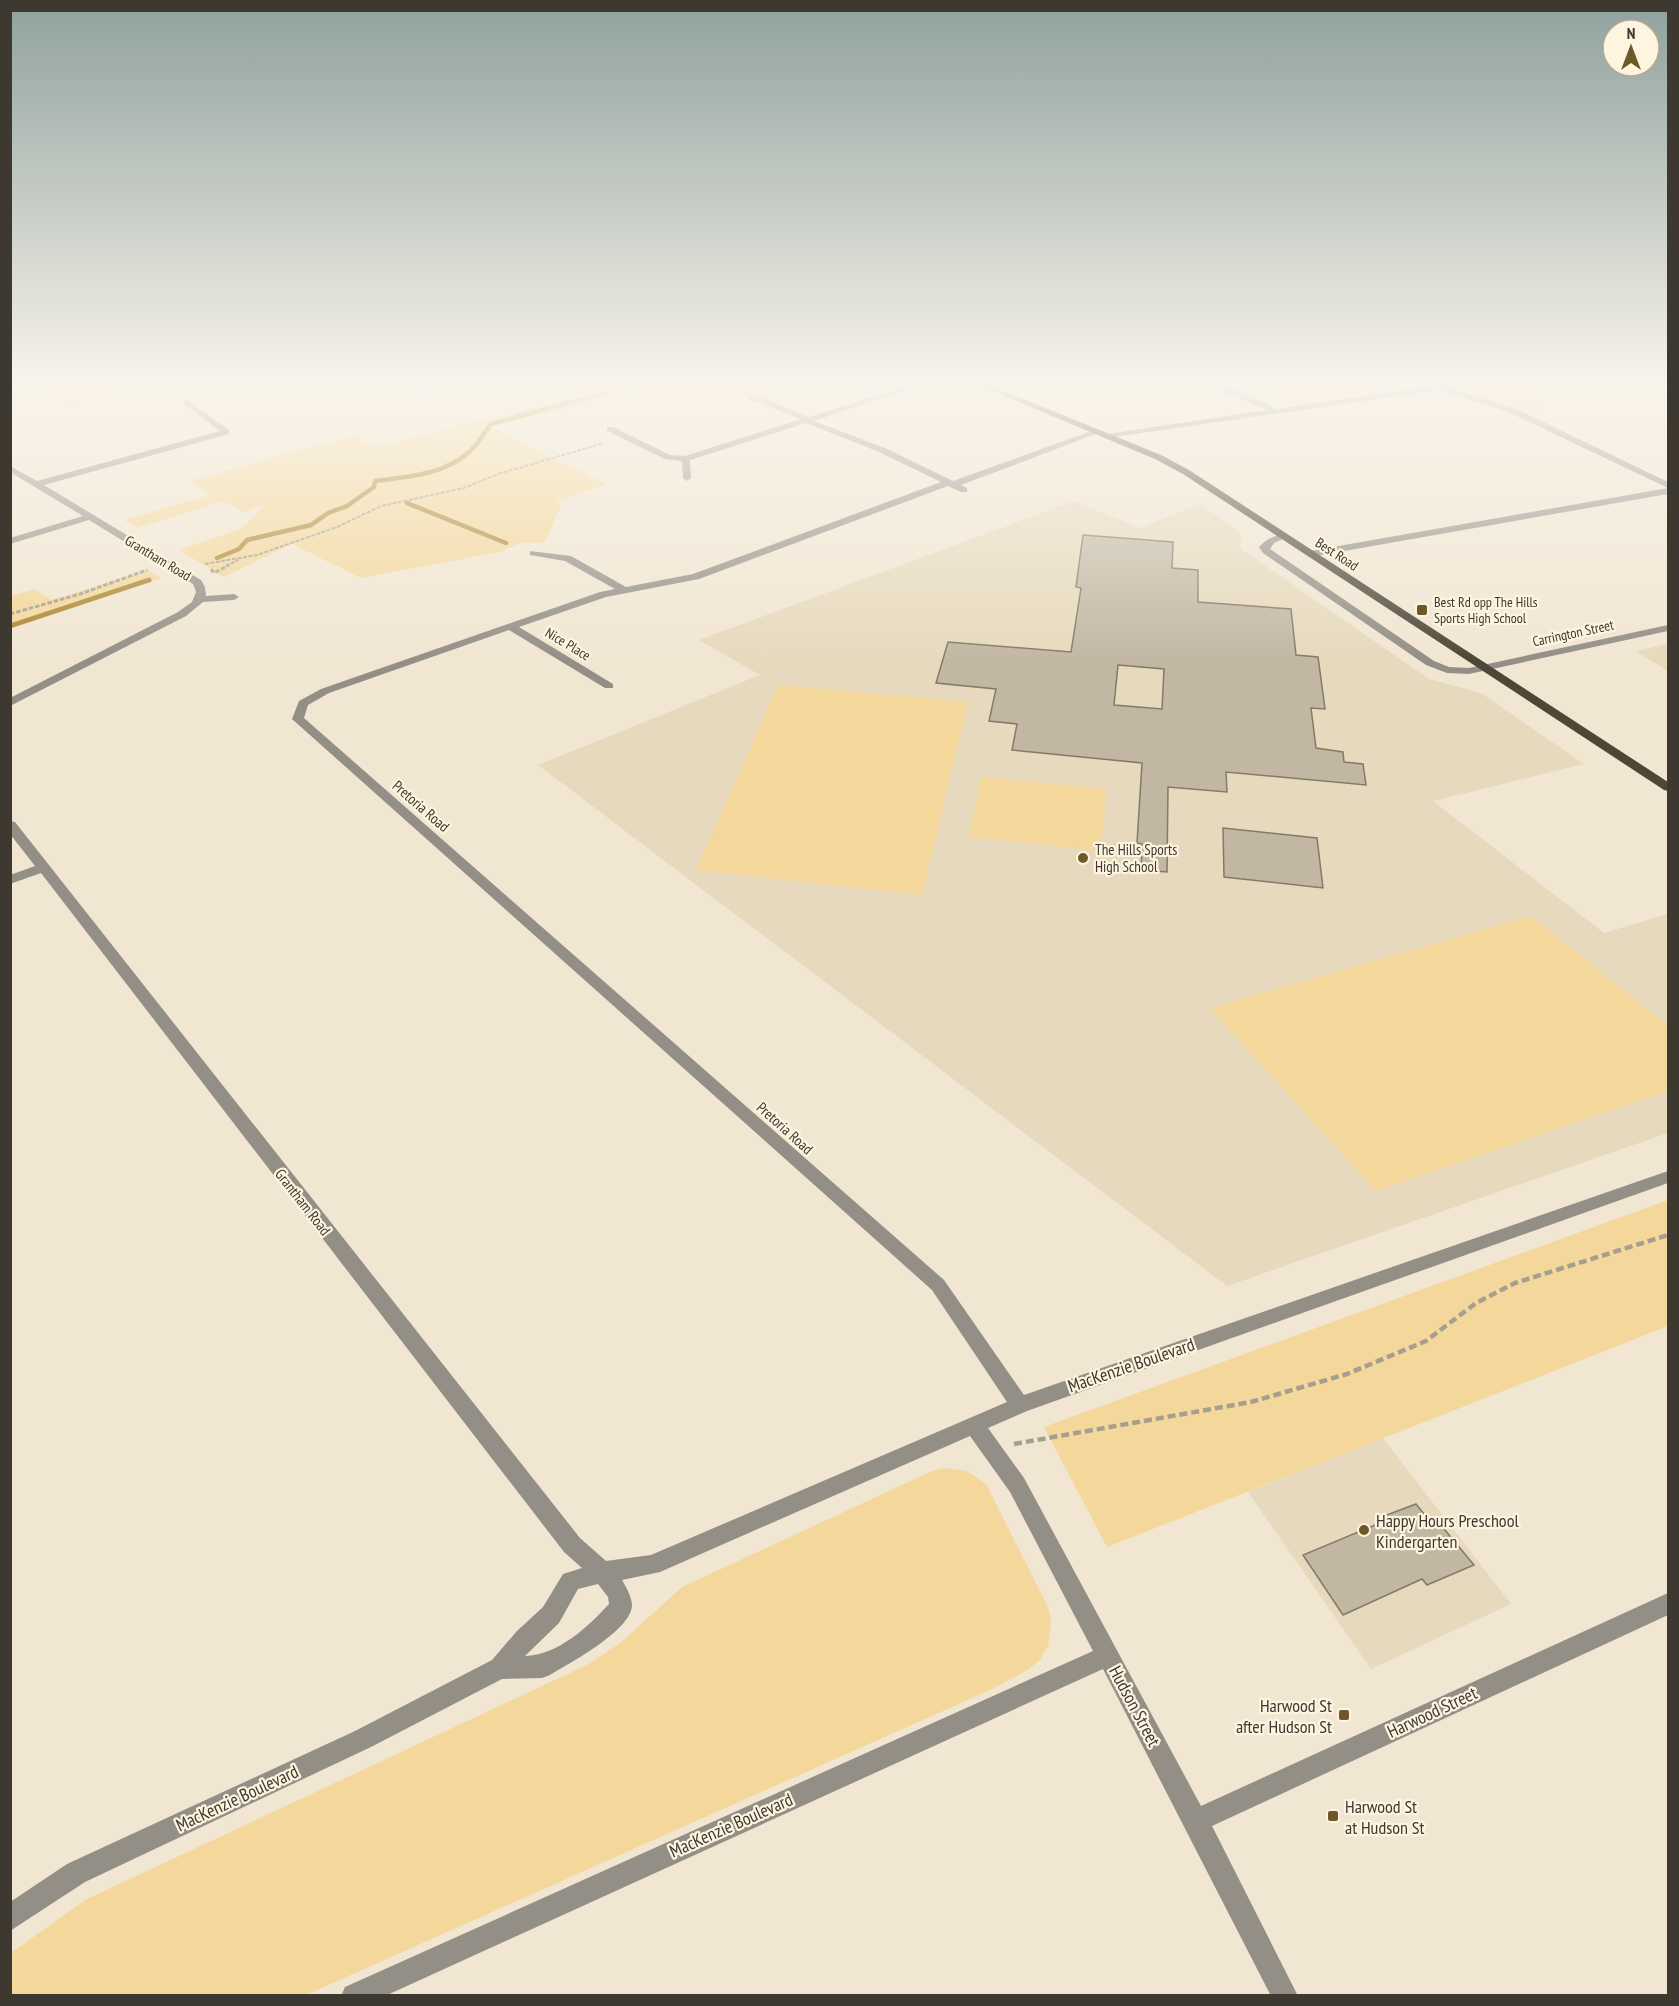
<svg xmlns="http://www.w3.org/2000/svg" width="1679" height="2006" viewBox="0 0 1679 2006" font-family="'PT Sans Narrow',sans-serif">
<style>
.built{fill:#e7d9bd}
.green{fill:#f4d79a}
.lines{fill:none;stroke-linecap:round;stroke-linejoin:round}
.stream-far1{stroke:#ab852d;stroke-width:4.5}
.stream{stroke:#ab852d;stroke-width:5}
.building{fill:#c1b7a3;stroke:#837a67;stroke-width:1.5;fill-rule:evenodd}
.path-far2{stroke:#a69e8f;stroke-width:2;stroke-dasharray:4 1.5;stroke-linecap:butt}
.path-far1{stroke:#a69e8f;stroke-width:3;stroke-dasharray:4.5 2;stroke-linecap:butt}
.path{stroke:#a69e8f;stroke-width:4.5;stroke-dasharray:8 4;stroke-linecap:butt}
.minor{fill:#938f86;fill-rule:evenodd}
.major{fill:#4e4738;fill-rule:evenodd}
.poi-dot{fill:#6e5828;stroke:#fef4df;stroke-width:2}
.labels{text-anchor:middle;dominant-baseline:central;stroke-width:4.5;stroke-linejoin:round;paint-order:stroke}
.far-street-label{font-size:14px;fill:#3d3931;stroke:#fef4df}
.far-poi-label{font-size:14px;fill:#3d3931;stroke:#fef4df;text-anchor:start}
.street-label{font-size:15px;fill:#3d3931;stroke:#fef4df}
.poi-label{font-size:15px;fill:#3d3931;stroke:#fef4df;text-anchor:start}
.near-street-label{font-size:18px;fill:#3d3931;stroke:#fef4df}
.near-poi-label{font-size:18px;fill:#3d3931;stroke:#fef4df;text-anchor:start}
</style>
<rect width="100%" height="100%" fill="#f1e6d2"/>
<path class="built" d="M15 381H170L66 408Z
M1074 501 1140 528 1200 504 1240 531 1241 549 1429 679 1481 693 1584 764 1433 801 1604 933 1668 914V1133L1227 1286 538 765 760 675 699 640Z
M1668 644V671L1636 651Z
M1383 1438 1511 1604 1371 1669 1248 1492Z"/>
<path class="green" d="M647 381H816L762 387 757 391 731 395 694 387 654 388 492 427 606 484 557 501 561 506 544 543 523 542 500 552 361 578 292 544 224 577 179 550 240 529 266 504 243 512 223 501 137 528 124 520 210 495 190 481 354 435 374 447 623 385Z
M1261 381H1350L1377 390 1312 399Z
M1505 384 1554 407 1530 411 1475 391 1480 388Z
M148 570 161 578 11 628V596L34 589 52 600Z
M778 685 968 702 922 895 696 870Z
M981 777 1106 789 1101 851 969 837Z
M1531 916 1668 1026V1091L1376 1191 1210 1008Z
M1668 1200V1326L1107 1547 1044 1427Z
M945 1468 967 1471 986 1484 1048 1607 1051 1622 1048 1646 1039 1661 1026 1671 990 1690 306 1995H11V1953L85 1900 589 1664 619 1644 682 1587 932 1471Z"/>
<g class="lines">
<path class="stream-far1" d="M723 381 744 383 792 381
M407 503 506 543
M217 558 239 549 247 540 311 525 328 513 347 506 374 487 375 481C406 477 443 475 468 453 478 445 483 434 491 424L619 389 669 381"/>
<path class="stream" d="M10 626 149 580"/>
</g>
<path class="building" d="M1083 535 1173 542 1172 568 1198 570V602L1291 609 1296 655 1318 657 1325 709 1311 708 1316 748 1343 752 1344 762 1363 764 1366 785 1226 772 1227 792 1168 787 1167 872 1141 870 1142 844 1137 843 1142 763 1012 750 1017 724 989 721 996 689 936 683 948 642 1071 652 1081 588 1076 587ZM1118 665 1164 669 1162 709 1114 705Z
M1223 828 1317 838 1323 888 1224 877Z
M1416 1504 1429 1520 1435 1518 1474 1565 1427 1585 1422 1579 1343 1615 1303 1555 1387 1520 1384 1516Z"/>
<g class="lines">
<path class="path-far2" d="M205 564 257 555 337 527 381 506 464 488 498 474 604 443
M226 566 238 560"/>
<path class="path-far1" d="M211 569 214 573 229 565
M10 614 80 594 147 570"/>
<path class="path" d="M1014 1444 1251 1402 1347 1374 1426 1341 1476 1303 1515 1283 1668 1235"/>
<path class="minor" d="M401 381 427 385 463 381 427 389Z
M921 381H933L814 421 885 448 953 481 1094 430 1101 432 961 485 967 488V492H961L948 486 699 579 606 597 519 627 613 684V688H605L509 630 329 693 308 705 304 718 944 1280 1024 1395 1668 1171V1183L1027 1411 988 1428 1024 1478 1201 1806 1668 1593V1615L1212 1826 1298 1996H1271L1103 1669 385 1996H341L345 1987 1093 1651 1010 1492 970 1436 660 1572 622 1580C626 1587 632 1597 632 1606 630 1631 570 1663 550 1675L542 1678 502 1679 371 1747 85 1882 10 1931V1902L67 1864 355 1731 492 1660 517 1631 543 1607 563 1574 582 1568 564 1552 41 873 10 884V875L35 866 10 834V821L15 822 580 1538 606 1561 651 1555 1007 1402 932 1290 292 719 299 701 321 689 600 592 615 589 565 561 530 555V551L571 556 626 587 693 574 941 482 879 452 806 423 690 460 691 478 687 481 683 478 682 461 665 459 607 431V427H613L670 455 685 456 801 419 749 399V395H755L809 417ZM598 1584 608 1597 609 1604C588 1627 558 1655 525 1656L559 1623 578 1589Z
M1197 381C1223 381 1253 396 1276 409L1465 381H1486L1449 388 1514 408 1668 482V488L1508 412 1440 390 1107 438 1103 436 1107 434 1267 410Z
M187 400 229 430V434L44 485 201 580 205 587 206 596 234 594 239 597 234 600 203 602 186 616 10 706V698L178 612 192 602 196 592 193 584 89 520 10 544V538L83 516 10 472V466L37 481 220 431 184 404 183 402Z
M1668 488V494L1310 557 1305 554 1310 551Z
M1281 534 1289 536 1274 543 1270 549 1434 661 1449 667 1469 668 1668 625V631L1469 674 1447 673 1426 665 1263 553 1259 547C1265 540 1272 537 1281 534Z"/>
<path class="major" d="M968 381H979L1161 455 1189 470 1668 782V791L1664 790 1183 474 1155 459Z"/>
</g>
<linearGradient id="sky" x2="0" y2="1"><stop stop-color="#8fa19d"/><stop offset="0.58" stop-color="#f9f4eb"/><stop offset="1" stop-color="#f9f4eb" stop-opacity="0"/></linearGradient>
<rect width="1679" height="662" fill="url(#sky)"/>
<g class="poi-dot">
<rect x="1416" y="604" width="12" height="12" rx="3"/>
<circle cx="1083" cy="858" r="6"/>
<circle cx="1364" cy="1530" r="6"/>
<rect x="1338" y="1709" width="12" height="12" rx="3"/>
<rect x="1327" y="1810" width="12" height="12" rx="3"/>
</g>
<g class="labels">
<g class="far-street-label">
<text transform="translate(1337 554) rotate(33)">Best Road</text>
<text transform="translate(158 558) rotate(31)">Grantham Road</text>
<text transform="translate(1573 633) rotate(-12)">Carrington Street</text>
<text transform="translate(568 644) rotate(31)">Nice Place</text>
</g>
<g class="far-poi-label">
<text x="1434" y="602">Best Rd opp The Hills<tspan x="1434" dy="16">Sports High School</tspan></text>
</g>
<g class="street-label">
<text transform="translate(421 806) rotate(41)">Pretoria Road</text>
<text transform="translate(785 1128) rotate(42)">Pretoria Road</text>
<text transform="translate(303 1202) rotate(52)">Grantham Road</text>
</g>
<g class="poi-label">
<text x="1095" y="849">The Hills Sports<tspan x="1095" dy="17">High School</tspan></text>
</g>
<g class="near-street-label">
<text transform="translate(1131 1365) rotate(-19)">MacKenzie Boulevard</text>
<text transform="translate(1135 1706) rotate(62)">Hudson Street</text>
<text transform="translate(1432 1712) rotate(-25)">Harwood Street</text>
<text transform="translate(237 1798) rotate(-25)">MacKenzie Boulevard</text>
<text transform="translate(731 1825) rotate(-24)">MacKenzie Boulevard</text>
</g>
<g class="near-poi-label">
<text x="1376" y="1520">Happy Hours Preschool<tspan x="1376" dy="21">Kindergarten</tspan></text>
<text x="1332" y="1705" text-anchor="end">Harwood St<tspan x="1332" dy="21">after Hudson St</tspan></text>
<text x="1345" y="1806">Harwood St<tspan x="1345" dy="21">at Hudson St</tspan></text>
</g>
</g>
<rect width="1679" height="2006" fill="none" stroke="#3d3931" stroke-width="24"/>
<g transform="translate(1631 48)"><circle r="28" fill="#fef4df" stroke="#b1a999" stroke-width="1.5"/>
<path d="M0-4.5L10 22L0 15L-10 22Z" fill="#6e5828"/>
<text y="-9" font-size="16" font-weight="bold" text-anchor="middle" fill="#3d3931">N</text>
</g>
</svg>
